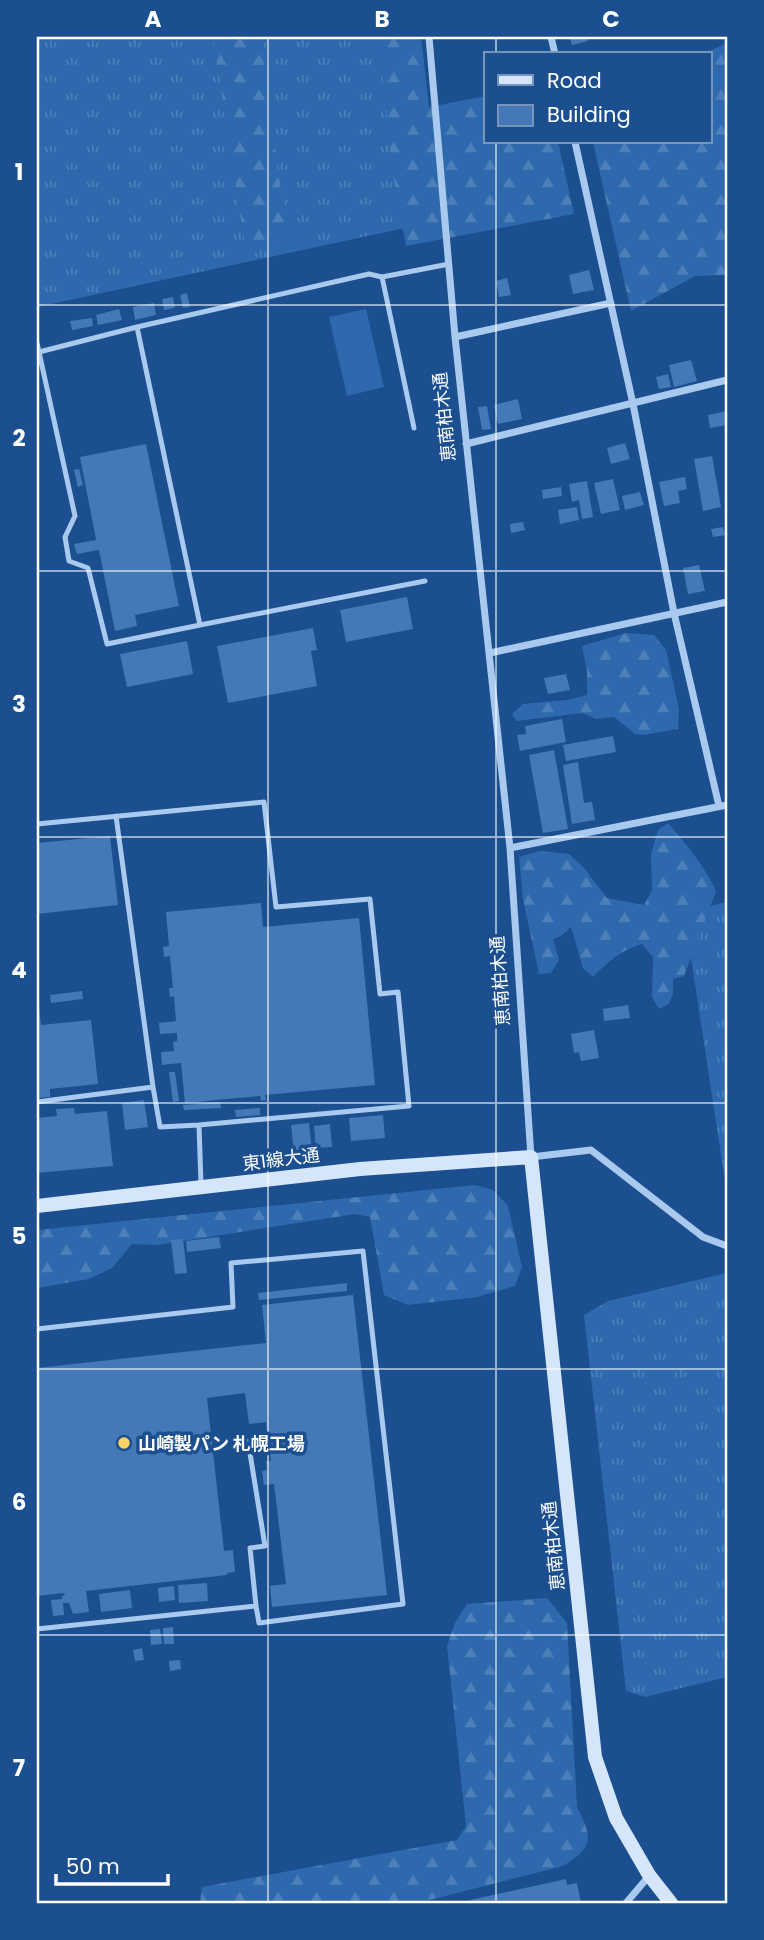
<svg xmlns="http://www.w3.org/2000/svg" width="764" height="1940" viewBox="0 0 764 1940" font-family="Poppins,'Noto Sans JP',sans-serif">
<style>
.grass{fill:url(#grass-tufts)}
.forest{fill:url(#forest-firs)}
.pitch{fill:#2e69ad}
.building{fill:#4478b7}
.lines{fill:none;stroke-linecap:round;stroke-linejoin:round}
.lane{stroke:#a9c9ee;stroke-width:5}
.street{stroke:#a9c9ee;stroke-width:7}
.secondary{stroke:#d6e6fa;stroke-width:14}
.grid{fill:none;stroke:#fff;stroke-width:2;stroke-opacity:0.55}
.poi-dot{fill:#ffd166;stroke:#1b4f8f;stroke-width:2.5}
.labels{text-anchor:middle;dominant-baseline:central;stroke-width:7;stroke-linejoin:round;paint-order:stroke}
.street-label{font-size:18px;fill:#fff;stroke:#1b4f8f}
.poi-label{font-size:18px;font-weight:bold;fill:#fff;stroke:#1b4f8f;text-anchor:start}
.neatline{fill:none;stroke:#fff;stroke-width:2.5}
.grid-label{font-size:23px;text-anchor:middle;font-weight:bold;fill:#fff}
</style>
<defs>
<pattern id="grass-tufts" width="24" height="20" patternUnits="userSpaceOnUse" patternTransform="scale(1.75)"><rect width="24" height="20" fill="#2e69ad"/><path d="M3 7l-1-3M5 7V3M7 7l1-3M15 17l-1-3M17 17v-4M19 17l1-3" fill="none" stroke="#4d80b9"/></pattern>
<pattern id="forest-firs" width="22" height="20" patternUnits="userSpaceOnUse" patternTransform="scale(1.75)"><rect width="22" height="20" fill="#2e69ad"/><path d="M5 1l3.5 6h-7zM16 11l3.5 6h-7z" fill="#4d80b9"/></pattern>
</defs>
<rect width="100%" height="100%" fill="#1b4f8f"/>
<path class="grass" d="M37 37H383L405 228 37 307Z
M727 902V1194L684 912Z
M727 1273V1677L645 1697 626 1691 584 1315 608 1301Z"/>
<path class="forest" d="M213 37H263L278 173 290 237 283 247 246 252Z
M378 37H421L429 107 486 96V142H558L574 214 406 246 394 179Z
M727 43V275L695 276 631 311 593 142H710V54H703Z
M626 633 654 635 666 650 679 709 678 729 643 735 635 734 614 717 596 719 582 713 516 721 512 714 523 704 567 700 587 695V671L582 646Z
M668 823C687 845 704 865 716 891L684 976 673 979V993L669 1004 659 1009 652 997 653 957 642 944C622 950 608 961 593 977L583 968 571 927 561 936 553 939 559 960 551 973 539 974 523 899 519 857 539 851 569 854 584 868 607 898 644 905 652 890 651 854 658 830Z
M475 1185 493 1190 508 1206 522 1267 515 1286 477 1297 408 1305 384 1295 370 1217 355 1214 157 1245 132 1244 112 1268 89 1279 37 1288V1230Z
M547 1598 567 1623 577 1807C593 1838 594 1847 563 1866L418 1903H200L202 1887 457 1840 466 1826 447 1646 455 1623 467 1604Z"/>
<path class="pitch" d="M366 309 384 387 347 396 329 317Z"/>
<path class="building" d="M570 37H587L588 41 572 45Z
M589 270 594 290 573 294 569 275Z
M507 278 511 295 499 297 496 281Z
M187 293 190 307 183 308 180 295Z
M173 297 175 308 164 310 162 299Z
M154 303 156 315 135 320 133 307Z
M119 309 122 320 98 325 96 315Z
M92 318 93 326 72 330 70 321Z
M691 360 697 381 674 387 669 365Z
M668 374 671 387 659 389 656 377Z
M518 399 522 419 498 424 494 405Z
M487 406 491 429 482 430 478 407Z
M727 411V425L710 428 708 415Z
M625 443 630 459 611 464 607 448Z
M146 444 179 606 135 615 137 626 115 631 99 550 77 554 74 544 96 540 80 457Z
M712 456 721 507 703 511 694 459Z
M79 469 83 485 78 487 74 470Z
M685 477 687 489 678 491 680 503 664 506 659 482Z
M613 479 620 510 601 514 594 483Z
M587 481 593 517 582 519 579 500 572 502 569 484Z
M561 487 562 496 543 499 542 490Z
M640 492 644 505 625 510 622 496Z
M577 507 579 520 560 524 558 510Z
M523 522 525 530 511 533 510 524Z
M723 527 725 535 713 537 711 529Z
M699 565 705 591 688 594 683 568Z
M407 597 413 629 346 642 340 610Z
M313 628 317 650 311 651 317 686 228 703 217 646Z
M187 641 193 674 127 687 120 654Z
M566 674 570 690 548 694 544 678Z
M562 719 566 742 520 751 517 735 526 734 525 726Z
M613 736 616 752 566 761 563 745Z
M554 750 568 829 543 833 529 755Z
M578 762 584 803 592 802 595 820 572 824 563 765Z
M110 836 118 905 37 914V843Z
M261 903 263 927 359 918 375 1085 265 1095 266 1100 261 1101 260 1096 185 1103 181 1063 162 1065 161 1052 174 1051 173 1042 177 1041V1033L160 1034 159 1023 176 1021 174 996 170 997 169 988H173L170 956 164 957 163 947 169 946 166 912Z
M82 991 83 999 51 1003 50 995Z
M628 1005 630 1018 604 1021 603 1009Z
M37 1006H39L41 1025 91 1020 98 1084 50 1089V1097L37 1098Z
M594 1030 599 1058 581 1061 579 1052 574 1053 571 1034Z
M169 1072H175L179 1101 173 1102Z
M144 1100 148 1127 125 1130 122 1103Z
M220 1102 221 1108 184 1110 183 1105Z
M74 1108 75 1114 107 1111 113 1166 37 1173V1118L57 1116 56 1109Z
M260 1108V1115L236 1117 235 1110Z
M383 1115 385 1138 351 1141 349 1118Z
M309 1123 312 1151 294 1153 291 1125Z
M330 1124 332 1147 316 1148 314 1126Z
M219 1237 221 1248 187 1252 186 1241Z
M183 1239 187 1273 175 1274 171 1240Z
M347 1283V1291L259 1300 258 1293Z
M353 1295 387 1595 272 1607 270 1586 286 1584 274 1484 264 1485 262 1471 267 1470 266 1461H271L266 1422 249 1424 245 1393 207 1398 224 1551 233 1550 235 1572 227 1573V1575L86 1591 89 1612 73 1614 69 1603H63L64 1615 53 1616 51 1600 62 1599V1596L65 1595 64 1593 37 1596V1368L266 1343 262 1305Z
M207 1583 208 1601 179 1603 178 1585Z
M174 1586 175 1600 159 1602 158 1588Z
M130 1590 132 1608 101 1612 99 1594Z
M173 1627 174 1644H164L163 1628Z
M160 1629 162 1644 151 1645 150 1630Z
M142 1648 144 1660 135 1661 133 1650Z
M180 1660 181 1669 170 1671 169 1661Z
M566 1879 567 1885 577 1883 581 1903H457Z"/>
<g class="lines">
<path class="lane" d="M382 277 414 428
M137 327 369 274 382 277 449 264
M37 343 39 352 137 327 200 625 425 581
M39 352 75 516 65 537 69 561 88 568 107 644 200 625
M37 824 264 802 276 907 370 899 380 994 398 992 409 1106 199 1125
M153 1087 160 1127 199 1125 201 1184
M37 1102 153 1087 116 816
M37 1329 233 1307 231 1263 363 1251 403 1604 259 1623 256 1606 37 1629
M248 1441 265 1546 250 1548 256 1606"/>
<path class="street" d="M429 37 455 337 510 848 531 1157 591 1150 703 1237 727 1246
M551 37 555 54
M575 142 633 404 674 613 719 806
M455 337 611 303
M466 444 727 380
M490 653 727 602
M510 848 727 805
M626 1903 649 1876"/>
<path class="secondary" d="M37 1206 360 1169 531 1157 595 1757 616 1818 649 1875 671 1903"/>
</g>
<path class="grid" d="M268 37V1903M496 37V54M496 142V1903M37 305H727M37 571H727M37 837H727M37 1103H727M37 1369H727M37 1635H727"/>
<circle class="poi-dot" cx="124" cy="1443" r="7"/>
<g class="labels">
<g class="street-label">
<text transform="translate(444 417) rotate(-96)">恵南柏木通</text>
<text transform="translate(500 981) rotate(-94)">恵南柏木通</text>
<text transform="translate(281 1159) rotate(-7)">東1線大通</text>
<text transform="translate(553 1546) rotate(-96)">恵南柏木通</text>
</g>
<g class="poi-label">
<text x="138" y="1443">山崎製パン 札幌工場</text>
</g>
</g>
<rect width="764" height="1940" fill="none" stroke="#1b4f8f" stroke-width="77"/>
<rect x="484" y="52" width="228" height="91" fill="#1b4f8f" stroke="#7695bc" stroke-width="2"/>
<rect x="498" y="75" width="35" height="10" fill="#d6e6fa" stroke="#7695bc" stroke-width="2"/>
<text x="547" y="88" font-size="21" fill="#ffffff">Road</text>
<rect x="498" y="105" width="35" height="21" fill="#4478b7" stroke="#7695bc" stroke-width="2"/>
<text x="547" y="122" font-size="21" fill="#ffffff">Building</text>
<path d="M56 1874v10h112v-10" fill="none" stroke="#ffffff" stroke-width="3.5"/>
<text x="66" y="1874" font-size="21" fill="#ffffff" stroke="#1b4f8f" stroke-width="5" paint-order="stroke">50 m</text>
<rect x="38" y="38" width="688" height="1864" class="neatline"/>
<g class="grid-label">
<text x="153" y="27">A</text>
<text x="382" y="27">B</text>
<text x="611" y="27">C</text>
<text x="19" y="180">1</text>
<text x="19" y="446">2</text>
<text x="19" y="712">3</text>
<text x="19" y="978">4</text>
<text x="19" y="1244">5</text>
<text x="19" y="1510">6</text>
<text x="19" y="1776">7</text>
</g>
</svg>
